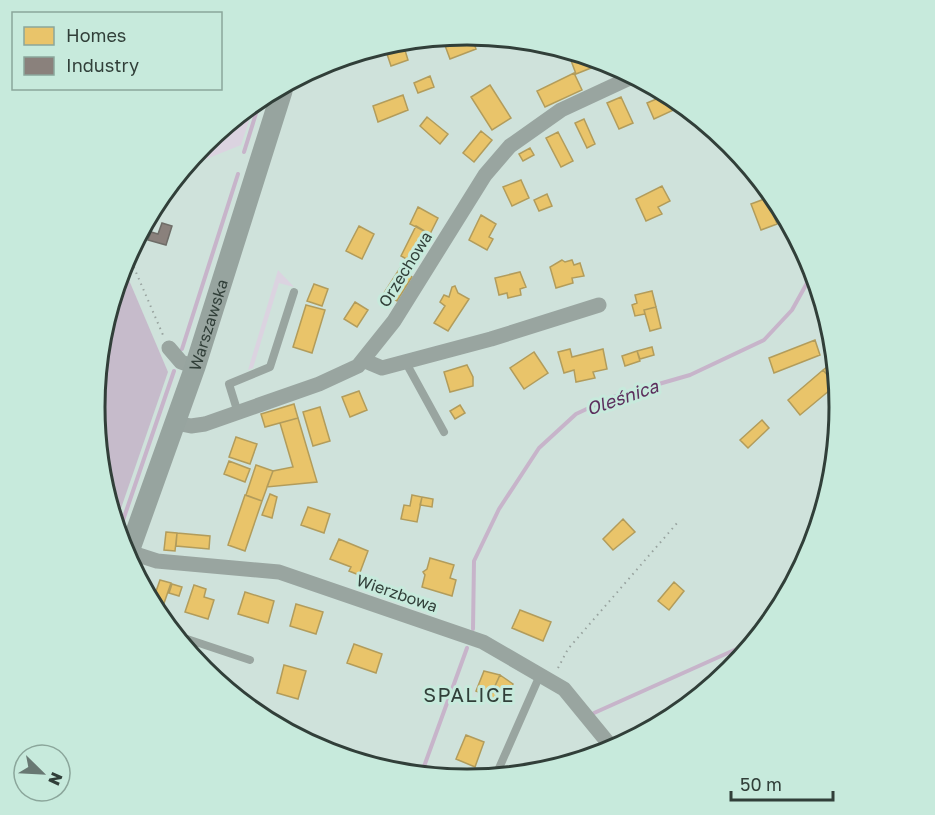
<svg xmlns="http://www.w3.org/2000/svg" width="935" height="815" viewBox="0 0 935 815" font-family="'Golos Text',sans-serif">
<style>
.green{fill:#dbd3e0}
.forest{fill:#c6bbcb}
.homes{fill:#e9c46a;stroke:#b29c5b;stroke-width:1.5}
.industry{fill:#8a817c;stroke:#6f6d68;stroke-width:1.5}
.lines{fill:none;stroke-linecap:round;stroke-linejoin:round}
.stream{stroke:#c7b4ca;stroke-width:4}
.path{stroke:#98a39f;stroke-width:2;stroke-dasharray:1.5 4.5;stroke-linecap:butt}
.service{stroke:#99a5a0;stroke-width:8}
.minor{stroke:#99a5a0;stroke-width:15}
.secondary{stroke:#97a49f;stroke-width:21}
.labels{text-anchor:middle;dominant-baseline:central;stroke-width:6;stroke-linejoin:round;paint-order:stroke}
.street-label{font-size:16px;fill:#313f39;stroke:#c7eadc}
.water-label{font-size:18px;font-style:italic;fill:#5c2f5d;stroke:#c7eadc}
.quarter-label{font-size:20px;letter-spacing:1.5px;fill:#313f39;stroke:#c7eadc}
.rim{fill:none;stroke:#313f39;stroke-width:3}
</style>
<rect width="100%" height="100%" fill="#cfe2db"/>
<path class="green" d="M252 112 241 145 189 166 204 144Z
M278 270 294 287 279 283 253 368 248 370Z"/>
<path class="forest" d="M123 266 168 372 117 520 95 407Z"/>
<path class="homes" d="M468 35H471L476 49 450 59 443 40Z
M404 47 408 60 391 66 386 51Z
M569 55 593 60 596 66 576 74Z
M574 73 582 90 545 107 537 91Z
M430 76 434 87 418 93 414 83Z
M490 85 511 118 492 130 471 97Z
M403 95 408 110 378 122 373 106Z
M621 97 633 123 619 129 607 103Z
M661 97 678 108 654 119 647 103Z
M427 117 448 134 440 144 420 126Z
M584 119 595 144 587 148 575 123Z
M481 131 492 140 474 162 463 153Z
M558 132 573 161 561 167 546 138Z
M530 148 534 155 523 161 519 154Z
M521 180 529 198 512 206 503 187Z
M662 186 670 201 658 207 662 214 646 221 636 199Z
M547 194 552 206 539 211 534 200Z
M767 198 777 224 761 230 751 204Z
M418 207 438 218 430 234 410 224Z
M481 215 496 224 489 237 493 239 487 250 469 240Z
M359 226 374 234 362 259 346 251Z
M416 226 430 234 415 264 401 256Z
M562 260 565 262 572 260 574 265 580 263 584 276 572 278 573 283 556 288 550 267Z
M400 268 412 277 397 301 384 293Z
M520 272 526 287 520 289 521 295 508 298 507 293 499 295 495 278Z
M314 284 328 289 322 306 307 301Z
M455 286 458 293 469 299 448 331 434 323 445 306 440 302 444 295 449 297 452 287Z
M652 291 656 307 644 310 645 314 635 316 632 305 637 303 635 295Z
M355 302 368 310 357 327 344 319Z
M306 305 325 310 312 353 293 347Z
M656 307 661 328 650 331 644 310Z
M815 340 820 355 774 373 769 358Z
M652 347 654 355 640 359 637 351Z
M570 349 572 357 603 349 607 369 593 372 595 378 576 382 574 370 564 373 558 352Z
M637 351 640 361 625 366 622 356Z
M534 352 548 373 524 389 510 368Z
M832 363 836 385 823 370Z
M467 365 473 377V386L450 392 444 372Z
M823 370 836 385 800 415 788 400Z
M359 391 367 410 350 417 342 397Z
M294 404 298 418 265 427 261 414Z
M460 405 465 413 455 419 450 411Z
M320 407 330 441 313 446 303 412Z
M298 418 317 482 267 487 273 471 293 467 280 423Z
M762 420 769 428 748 448 740 440Z
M236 437 257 444 250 464 229 457Z
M229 461 250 469 245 482 224 474Z
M256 465 273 471 262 501 246 495Z
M270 494 277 497 272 518 262 515Z
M245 495 262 501 245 551 228 545Z
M412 495 422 497 417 522 401 519 404 505 410 506Z
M422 497 433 499 432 507 420 505Z
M308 507 330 514 324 533 301 525Z
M623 519 635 532 613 550 603 539Z
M166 532 177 533 175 551 164 550Z
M177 533 210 536 209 549 176 546Z
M339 539 368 551 359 575 349 571 351 567 330 559Z
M430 558 454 565 450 578 456 580 452 596 422 587 425 575 423 572 427 569Z
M160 580 171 583 162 609 154 597Z
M674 582 684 591 669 610 658 601Z
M172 584 182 587 179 596 169 593Z
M194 585 206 589 204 597 214 600 208 619 185 612Z
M245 592 274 601 268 623 238 614Z
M296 604 323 612 316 634 290 626Z
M520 610 551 622 543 641 512 628Z
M354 644 382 654 376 673 347 663Z
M284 665 306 671 298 699 277 693Z
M484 671 500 675 490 697 476 691Z
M500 675 513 684 505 704 490 697Z
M466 735 484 742 475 767 456 759Z"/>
<path class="industry" d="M162 223 172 226 166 245 148 240 151 232 158 234Z"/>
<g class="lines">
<path class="stream" d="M244 152 258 107
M182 349 238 174
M119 532 174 371
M473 629 474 561 499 509 539 448 576 414 610 398 690 375 764 340 792 310 807 283 800 247
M594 713 750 643
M422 772 467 648"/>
<path class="path" d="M129 256 163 335
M558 668 568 649 678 522"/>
<path class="service" d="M405 361 444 432
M238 413 229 384 270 367 294 292
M181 637 250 660
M496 775 540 675"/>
<path class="minor" d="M169 348 181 362 195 367
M363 360 382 368 491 339 599 305
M176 423 191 426 205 424 319 384 358 366 394 321 485 175 510 146 561 110 632 77
M129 552 157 561 279 572 483 642 564 689 614 750"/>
<path class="secondary" id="s1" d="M127 557 195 367 282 91"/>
</g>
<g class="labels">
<g class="street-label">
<text transform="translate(405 269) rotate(-58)">Orzechowa</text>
<text stroke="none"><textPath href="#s1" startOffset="246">Warszawska</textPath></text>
<text transform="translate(397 593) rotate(19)">Wierzbowa</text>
</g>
<g class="water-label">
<text transform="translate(622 397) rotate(-19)">Oleśnica</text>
</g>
<g class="quarter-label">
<text x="469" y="694">SPALICE</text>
</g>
</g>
<path d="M0 0H935V815H0ZM105 407a362 362 0 1 1 724 0a362 362 0 1 1-724 0Z" fill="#c7eadc" fill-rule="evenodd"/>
<path class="rim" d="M105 407a362 362 0 1 1 724 0a362 362 0 1 1-724 0Z"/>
<rect x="12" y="12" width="210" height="78" fill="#c7eadc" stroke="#8ba69b" stroke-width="1.5"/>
<rect x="24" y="27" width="30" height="18" fill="#e9c46a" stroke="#8ba69b" stroke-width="1.5"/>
<text x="66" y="42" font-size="18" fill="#313f39">Homes</text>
<rect x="24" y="57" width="30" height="18" fill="#8a817c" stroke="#8ba69b" stroke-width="1.5"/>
<text x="66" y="72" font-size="18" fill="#313f39">Industry</text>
<g transform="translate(42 773) rotate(114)"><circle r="28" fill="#c7eadc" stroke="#8ba69b" stroke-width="1.5"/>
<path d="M0-4.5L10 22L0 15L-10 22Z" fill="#687872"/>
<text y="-9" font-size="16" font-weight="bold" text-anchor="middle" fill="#313f39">N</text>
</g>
<path d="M731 791v9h102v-9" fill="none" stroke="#313f39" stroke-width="3"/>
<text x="740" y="791" font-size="18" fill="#313f39" stroke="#c7eadc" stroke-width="4.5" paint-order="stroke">50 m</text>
</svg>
